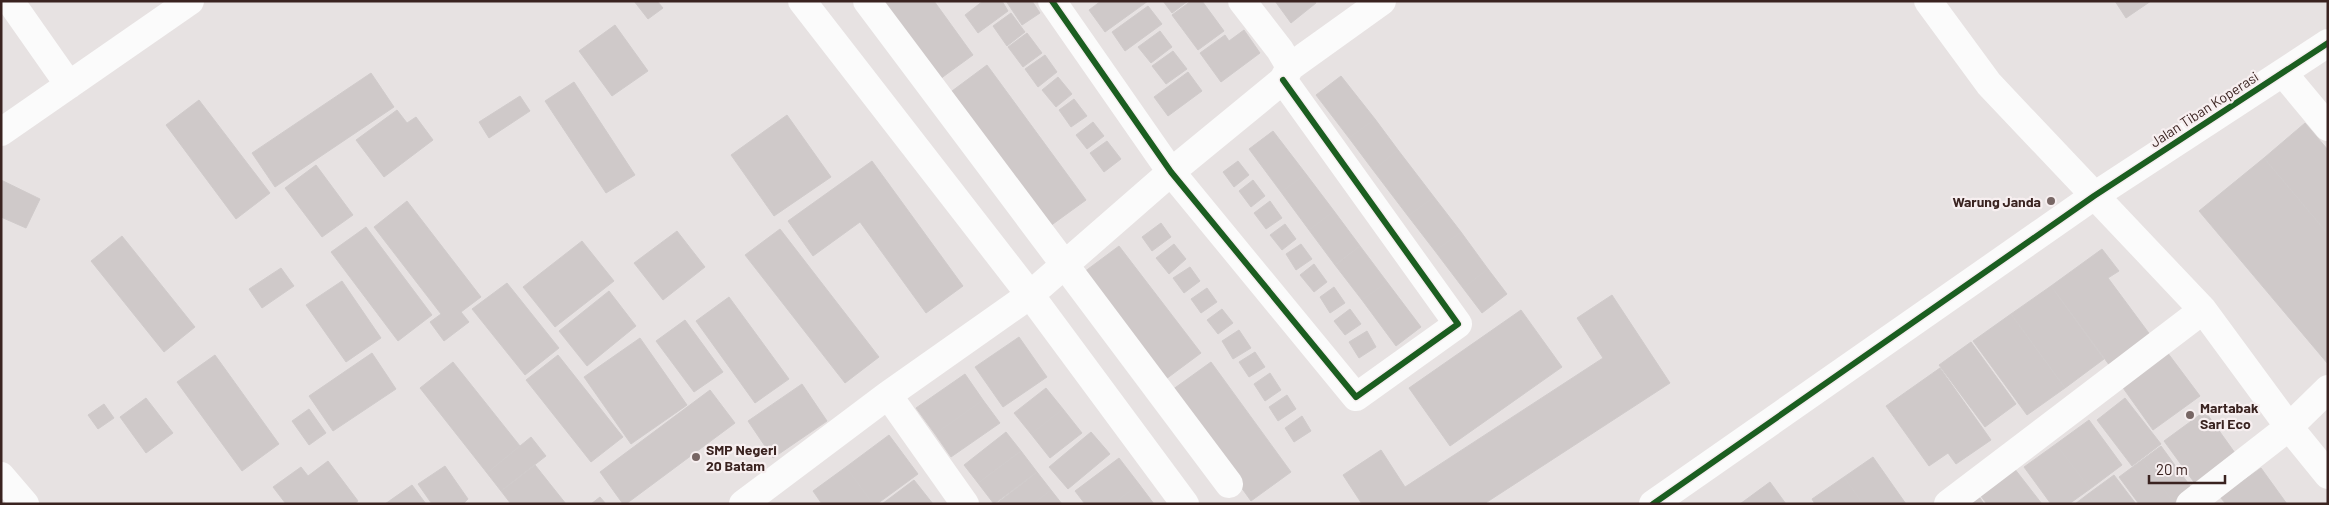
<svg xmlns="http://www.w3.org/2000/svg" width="2329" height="505" viewBox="0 0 2329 505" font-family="Barlow,sans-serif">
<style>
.building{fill:#cfc9c9;stroke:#d0cbcb}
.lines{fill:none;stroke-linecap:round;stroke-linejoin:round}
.minor{stroke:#fbfbfb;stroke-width:28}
.cycleway-casing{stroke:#f7eff0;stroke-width:9}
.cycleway{stroke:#1b5e20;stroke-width:6}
.poi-dot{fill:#776664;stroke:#f7eff0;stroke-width:2}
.labels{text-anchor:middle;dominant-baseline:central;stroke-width:4.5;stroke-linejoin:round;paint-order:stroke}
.street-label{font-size:14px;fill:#3a2320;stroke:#f7eff0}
.poi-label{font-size:14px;font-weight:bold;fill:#3a2320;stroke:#f7eff0;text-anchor:start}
</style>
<rect width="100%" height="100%" fill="#e7e2e2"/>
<path class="building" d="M634 1H657L663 8 648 19Z
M882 1H934L973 55 940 79Z
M983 1H1002L1008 11 978 33 965 15Z
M1006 1H1032L1040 13 1022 25Z
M1101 1H1148L1105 32 1089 10Z
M1163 1H1188L1172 13Z
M1191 1H1202L1224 31 1198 50 1172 15Z
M1275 1H1315L1316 3 1291 23Z
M2115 1H2151L2126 18Z
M1148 6 1162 24 1125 51 1112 32Z
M1011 13 1025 32 1007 46 993 26Z
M615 25 648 71 612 96 579 51Z
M1244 30 1260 53 1221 82 1200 53 1225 35 1229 41Z
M1160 31 1172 47 1151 63 1138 47Z
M1027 33 1042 53 1023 67 1008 47Z
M1173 51 1187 69 1166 84 1152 66Z
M1045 55 1057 72 1038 87 1025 69Z
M987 65 1086 200 1046 229 948 94Z
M1188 72 1202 91 1168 116 1154 97Z
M371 73 394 107 275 187 252 153Z
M1341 76 1375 119 1349 138 1316 95Z
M1058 77 1072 94 1056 107 1042 90Z
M574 82 635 175 606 193 545 101Z
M520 96 530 111 489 138 479 122Z
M1074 99 1087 116 1071 127 1059 110Z
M199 100 270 193 236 219 166 125Z
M397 110 407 123 416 117 433 140 384 177 356 140Z
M787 115 831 177 774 216 731 155Z
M1375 119 1398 150 1373 170 1349 138Z
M1093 122 1104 136 1087 149 1076 135Z
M2305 123 2328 150V234L2264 158Z
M1273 131 1306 174 1281 192 1249 149Z
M1107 141 1121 159 1104 172 1090 153Z
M1398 150 1434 197 1408 216 1373 170Z
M2264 158 2328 234V364L2199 211Z
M872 161 963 286 926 313 860 222 813 256 788 221Z
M1238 161 1249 175 1234 187 1223 172Z
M316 165 353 215 322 237 285 188Z
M1306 174 1334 211 1309 230 1281 192Z
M1 180 40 199 26 228 1 217Z
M1253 180 1265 196 1251 207 1239 191Z
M1434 197 1461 232 1435 251 1408 216Z
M407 201 481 297 461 312 469 322 444 341 430 322 441 314 374 227Z
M1270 201 1282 218 1266 229 1254 213Z
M1334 211 1360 246 1335 265 1309 230Z
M1161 223 1171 237 1152 251 1142 237Z
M1285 224 1296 239 1282 250 1270 235Z
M366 227 432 315 398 341 331 252Z
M780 229 879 357 845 383 745 255Z
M677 231 705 267 663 300 634 263Z
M1461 232 1488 269 1463 288 1435 251Z
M122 236 195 327 164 352 91 261Z
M582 241 614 281 555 327 523 287Z
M1174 244 1186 259 1169 274 1156 258Z
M1301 244 1312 259 1296 270 1286 254Z
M1119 246 1201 353 1166 379 1084 272Z
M1360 246 1387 282 1362 300 1335 265Z
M2102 249 2119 271 2108 278 2151 336 2110 366 2051 286Z
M1314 264 1327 282 1314 292 1300 275Z
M1190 267 1200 281 1184 293 1173 278Z
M281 268 294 286 262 308 249 289Z
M1488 269 1507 294 1482 313 1463 288Z
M342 281 381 338 346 362 306 305Z
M1387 282 1421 327 1396 346 1362 300Z
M507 283 559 348 525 375 472 309Z
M2051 286 2104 359 2065 388 2011 314Z
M1334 287 1345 303 1330 313 1320 297Z
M1207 288 1217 302 1201 313 1191 299Z
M609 291 636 326 587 366 559 331Z
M1612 295 1670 383 1484 504H1362L1343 475 1381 450 1405 487 1603 358 1577 318Z
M729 297 789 379 755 403 696 321Z
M1222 309 1233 323 1218 334 1207 320Z
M1350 309 1361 324 1345 335 1334 321Z
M1521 310 1562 367 1450 446 1409 388Z
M2011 314 2065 388 2027 415 1973 341Z
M685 320 723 372 694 392 656 341Z
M1239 330 1251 348 1233 359 1222 341Z
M1367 331 1376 347 1359 358 1349 342Z
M1019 337 1047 377 1003 407 975 367Z
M640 338 687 405 631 444 584 377Z
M1971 342 2016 404 1985 427 1939 365Z
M1255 352 1265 367 1249 377 1239 362Z
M2167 352 2200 396 2153 430 2121 385Z
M372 353 396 389 333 431 309 396Z
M215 355 279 444 242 471 177 382Z
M558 355 623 437 591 462 526 380Z
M453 362 520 446 487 473 420 388Z
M1211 362 1291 472 1251 501 1172 390Z
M1940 368 1991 440 1956 464 1948 453 1929 466 1886 406Z
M1270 373 1281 390 1265 401 1254 384Z
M965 374 983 400 935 434 916 408Z
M802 384 827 421 773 458 748 421Z
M1046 388 1063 409 1031 434 1014 413Z
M710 390 735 423 626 504H623L600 472Z
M1287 395 1296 409 1278 421 1269 407Z
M146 398 173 433 146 453 120 417Z
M2125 398 2161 444 2132 466 2097 420Z
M983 400 1000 423 951 457 935 434Z
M104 404 114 418 98 429 88 415Z
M309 409 326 433 309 445 292 421Z
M1063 409 1082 433 1050 458 1031 434Z
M2205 411 2240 460 2199 489 2164 441Z
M1302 416 1311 431 1294 442 1285 428Z
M2089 420 2122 465 2090 489 2056 444Z
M1006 432 1021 451 978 483 964 465Z
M1091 432 1110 454 1068 489 1049 467Z
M889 435 918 474 877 504H873L846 467Z
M531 437 546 456 501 491 487 473Z
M2056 444 2090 489 2069 504H2051L2024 467Z
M2161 446 2193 490 2174 503 2142 460Z
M1021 451 1037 472 994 504 978 483Z
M1873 457 1906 504H1863L1844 477Z
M1119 458 1139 484 1113 504H1085L1075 491Z
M2142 460 2174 503 2139 504 2119 477Z
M328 461 358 501 354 504H286L273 487 301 467 308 476Z
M535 465 566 504H511L501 491Z
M445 466 468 499 463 504H432L418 484Z
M846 467 873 504H822L813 491Z
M2014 468 2042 504H1987L1980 495Z
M2261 468 2287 504H2226L2220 497Z
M1037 472 1051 490 1033 504H996Z
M2114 475 2136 504H2095L2088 494Z
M1844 477 1863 504H1815L1812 499Z
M914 480 933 504H882Z
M1770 482 1786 504H1740Z
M1139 484 1154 504H1113Z
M412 485 426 504H385Z
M1051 490 1062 504H1033Z
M2088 494 2095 504H2075Z
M1978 495 1984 504H1966Z
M600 497 606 504H591Z"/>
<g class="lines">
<path class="minor" d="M10 1 69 85
M802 1 1034 300 1185 504
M867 1 1229 484
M1052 1 1171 172 1356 397 1458 324 1283 80
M1928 1 1989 84 2203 310 2289 427 2328 475
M1290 67 1382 1
M2283 73 2328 127
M1 132 190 1
M888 395 965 504
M1 476 25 504
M743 504 888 395 1030 295 1171 172 1283 80 1290 67 1280 50 1242 1
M1653 504 2094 196 2328 43
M1948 504 2203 310
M2190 504 2289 427 2328 389"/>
<g class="cycleway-casing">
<path id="cycleway" d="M1052 1 1171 172 1356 397 1458 324 1283 80
M1653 504 2094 196 2328 43"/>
</g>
<use href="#cycleway" class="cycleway"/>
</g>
<g class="poi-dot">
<circle cx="2051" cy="201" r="5"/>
<circle cx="2190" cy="415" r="5"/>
<circle cx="696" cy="457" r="5"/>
</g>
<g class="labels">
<g class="street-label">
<text transform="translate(2204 109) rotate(-33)">Jalan Tiban Koperasi</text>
</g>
<g class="poi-label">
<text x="2041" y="201" text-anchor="end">Warung Janda</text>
<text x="2200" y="407">Martabak<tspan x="2200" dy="16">Sari Eco</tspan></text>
<text x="706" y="449">SMP Negeri<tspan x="706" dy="16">20 Batam</tspan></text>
</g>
</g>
<rect width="2329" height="505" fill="none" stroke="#3a2320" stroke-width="5"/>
<path d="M2149 475v8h76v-8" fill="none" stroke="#3a2320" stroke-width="2.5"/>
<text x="2156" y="475" font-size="15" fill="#3a2320" stroke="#f7eff0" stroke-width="4" paint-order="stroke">20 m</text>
</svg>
